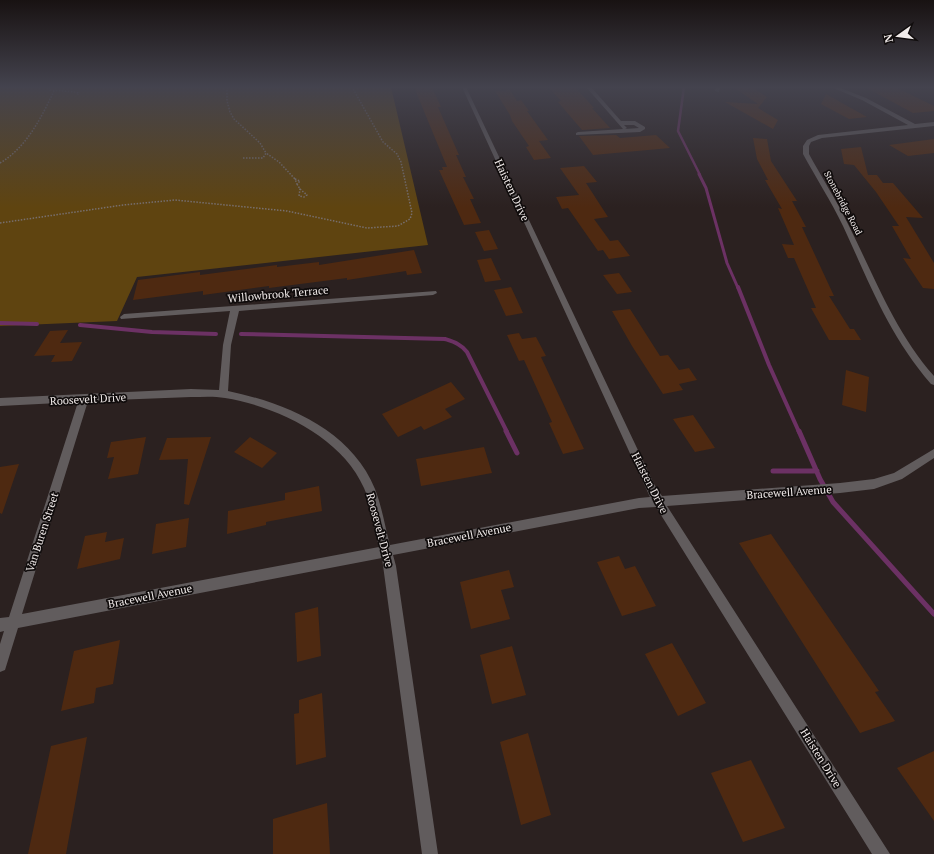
<svg xmlns="http://www.w3.org/2000/svg" width="934" height="854" viewBox="0 0 934 854" font-family="'PT Serif',serif">
<style>
.green{fill:#5f4410}
.lines{fill:none;stroke-linecap:round;stroke-linejoin:round}
.stream-far3{stroke:#6c3164;stroke-width:2.5}
.stream-far2{stroke:#6c3164;stroke-width:3}
.stream-far1{stroke:#6c3164;stroke-width:4}
.stream{stroke:#6c3164;stroke-width:5}
.building{fill:#4e2911}
.path{stroke:#786f6e;stroke-width:1.5;stroke-dasharray:1.5 1.5;stroke-linecap:butt}
.street{fill:#615c5d;fill-rule:evenodd}
.labels{text-anchor:middle;dominant-baseline:central;stroke-width:3.5;stroke-linejoin:round;paint-order:stroke}
.far-street-label{font-size:9px;fill:#f0eae9;stroke:#100c0c}
.street-label{font-size:11px;fill:#f0eae9;stroke:#100c0c}
</style>
<rect width="100%" height="100%" fill="#2b2120"/>
<path class="green" d="M0 87H391L428 245 137 277 117 321 0 326Z"/>
<g class="lines">
<path class="stream-far3" d="M684 87 678 131 700 175"/>
<path class="stream-far2" d="M699 174 706 188 727 263 738 288"/>
<path class="stream-far1" d="M738 287 769 365 799 432
M0 323 37 324
M80 325 152 332 216 334
M241 334 445 339C454 342 461 344 467 352L507 432"/>
<path class="stream" d="M506 431 517 453
M799 431 820 479 833 502 934 614
M773 471H817"/>
</g>
<path class="building" d="M414 87H432L441 107H438L459 155H456L466 177H463L474 199H470L481 223 464 225 439 170H443L442 167H447Z
M548 87H575L594 108H592L610 128 582 130 558 102 561 101Z
M733 87H752L767 97 758 108 778 120 773 129 725 102 758 104Z
M865 87H895L934 106V111L913 113Z
M510 90 517 101 521 100 529 111H527L548 140 539 141 551 158 534 160 526 147 529 146 512 121 510 115 495 91Z
M826 94 867 117 849 119 821 104Z
M616 135 620 138 656 135 670 148 593 155 579 136Z
M753 138 767 139 771 161 797 201H792L806 227H802L834 296H829L850 329H854L861 340H829L811 308H816L794 258H788L782 244 794 245 778 208 782 209 765 180H768L757 159Z
M934 139V153L908 156 889 145Z
M861 147 868 175H877L883 183H893L923 218 906 217 934 263V289L923 288 903 258 911 259 892 226H899L876 192 854 165 844 164 841 149Z
M584 166 597 182 586 183 608 217 594 219 610 241 618 240 630 256 609 259 603 250 598 251 568 208 562 209 556 197 579 195 560 168Z
M489 230 498 249 484 251 475 232Z
M414 250 422 273 407 275 406 271 347 280V278L269 288V286L203 295V291L133 300 138 280 200 272V275L277 265V267L319 262V265Z
M491 258 501 280 485 282 477 260Z
M619 273 632 292 617 294 603 275Z
M511 287 523 313 506 316 494 290Z
M630 309 660 356 668 355 679 370 689 368 697 380 679 384 683 390 663 394 632 346 612 311Z
M68 330 60 343 82 342 72 361 51 362 55 355 34 356 50 331Z
M519 333 522 339 536 337 546 356 541 357 584 449 563 454 549 423 552 422 524 360 519 361 507 335Z
M846 370 869 377 866 412 842 405Z
M451 382 465 399 445 409 452 417 424 430 421 426 398 437 382 414Z
M693 415 715 448 695 452 673 419Z
M146 437 138 474 108 479 114 457 107 458 111 442Z
M211 437 189 505 184 504 188 459 159 460 167 438Z
M250 437 277 453 262 468 234 452Z
M484 447 492 473 421 486 416 459Z
M19 464 2 514 0 513V467Z
M319 486 322 511 266 522V525L227 534 228 511 285 500V493Z
M189 518 186 547 152 554 156 524Z
M107 532 105 542 124 538 120 559 77 569 85 536Z
M771 534 879 691 875 692 895 721 860 733 739 543Z
M619 556 625 569 635 566 656 606 622 616 597 562Z
M509 570 514 587 501 590 510 619 471 629 460 582Z
M318 607 321 656 297 662 295 613Z
M120 640 113 684 96 688 94 703 61 711 74 651Z
M672 643 706 703 678 716 645 654Z
M512 646 526 695 492 704 480 655Z
M322 693 326 757 296 765 294 714 299 713V700Z
M528 733 551 815 521 825 500 742Z
M87 737 66 854H28L51 746Z
M934 751V821L897 768Z
M751 760 785 828 743 842 711 773Z
M327 803 330 854H273V819Z"/>
<g class="lines">
<path class="path" d="M49 87 50 90 75 92 78 93V95
M227 87V101L230 112 234 119 260 143 266 153
M243 158H263L266 153 279 162 295 179
M0 163C27 147 41 118 54 91
M295 179 300 181 297 184Z
M297 184 300 189
M300 189 307 195 304 197 299 196Z
M0 223 123 205 175 200 287 211 367 228 398 226 410 219 412 213 401 162 397 154 383 142 352 87"/>
<path class="street" d="M462 87H466L654 484 662 496 840 483 874 479 894 473 934 449V458L902 479 874 489 840 493 667 506 890 854H872L656 507 639 508 393 555 396 566 438 854H422L382 558 18 628 5 670 0 672V644L4 631 0 632V618L9 617 78 402 0 406V398L191 389 219 390 223 345 230 311 121 319 120 317 124 314 436 291 437 293 433 295 239 311 231 345 228 391C286 403 351 430 375 489 382 507 385 527 390 545L639 498 650 497ZM191 397C202 397 214 396 225 398 276 406 342 437 364 488 372 506 374 528 379 547L22 614 88 401Z
M586 87H591L621 121H635L645 127V129L640 132 576 135V133L578 132 623 129ZM624 125H634L639 128 625 129 627 128Z
M716 87H720L719 92 715 91Z
M831 87H838L866 98 915 124 934 122V126L822 138 811 142 809 146V154C822 178 837 201 849 226 875 278 895 332 934 376V385L931 384C888 334 870 284 843 226 831 201 816 178 803 154V146L807 140 818 135 908 125 862 100Z"/>
</g>
<linearGradient id="sky" x2="0" y2="1"><stop stop-color="#181212"/><stop offset="0.42" stop-color="#44434e"/><stop offset="1" stop-color="#44434e" stop-opacity="0"/></linearGradient>
<rect width="934" height="207" fill="url(#sky)"/>
<g class="labels">
<g class="far-street-label">
<text transform="translate(843 203) rotate(62)">Stonebridge Road</text>
</g>
<g class="street-label">
<text transform="translate(512 190) rotate(65)">Haisten Drive</text>
<text transform="translate(278 294) rotate(-5)">Willowbrook Terrace</text>
<text transform="translate(88 399) rotate(-3)">Roosevelt Drive</text>
<text transform="translate(650 483) rotate(63)">Haisten Drive</text>
<text transform="translate(789 492) rotate(-4)">Bracewell Avenue</text>
<text transform="translate(380 530) rotate(75)">Roosevelt Drive</text>
<text transform="translate(42 532) rotate(-72)">Van Buren Street</text>
<text transform="translate(469 535) rotate(-11)">Bracewell Avenue</text>
<text transform="translate(150 596) rotate(-11)">Bracewell Avenue</text>
<text transform="translate(821 758) rotate(58)">Haisten Drive</text>
</g>
</g>
<g transform="translate(898 36) rotate(256)" stroke="#100c0c" stroke-width="3" paint-order="stroke">
<path d="M0-3L7 15L0 10L-7 15Z" fill="#f0eae9"/>
<text y="-6" font-size="11" font-weight="bold" text-anchor="middle" fill="#f0eae9">N</text>
</g>
</svg>
